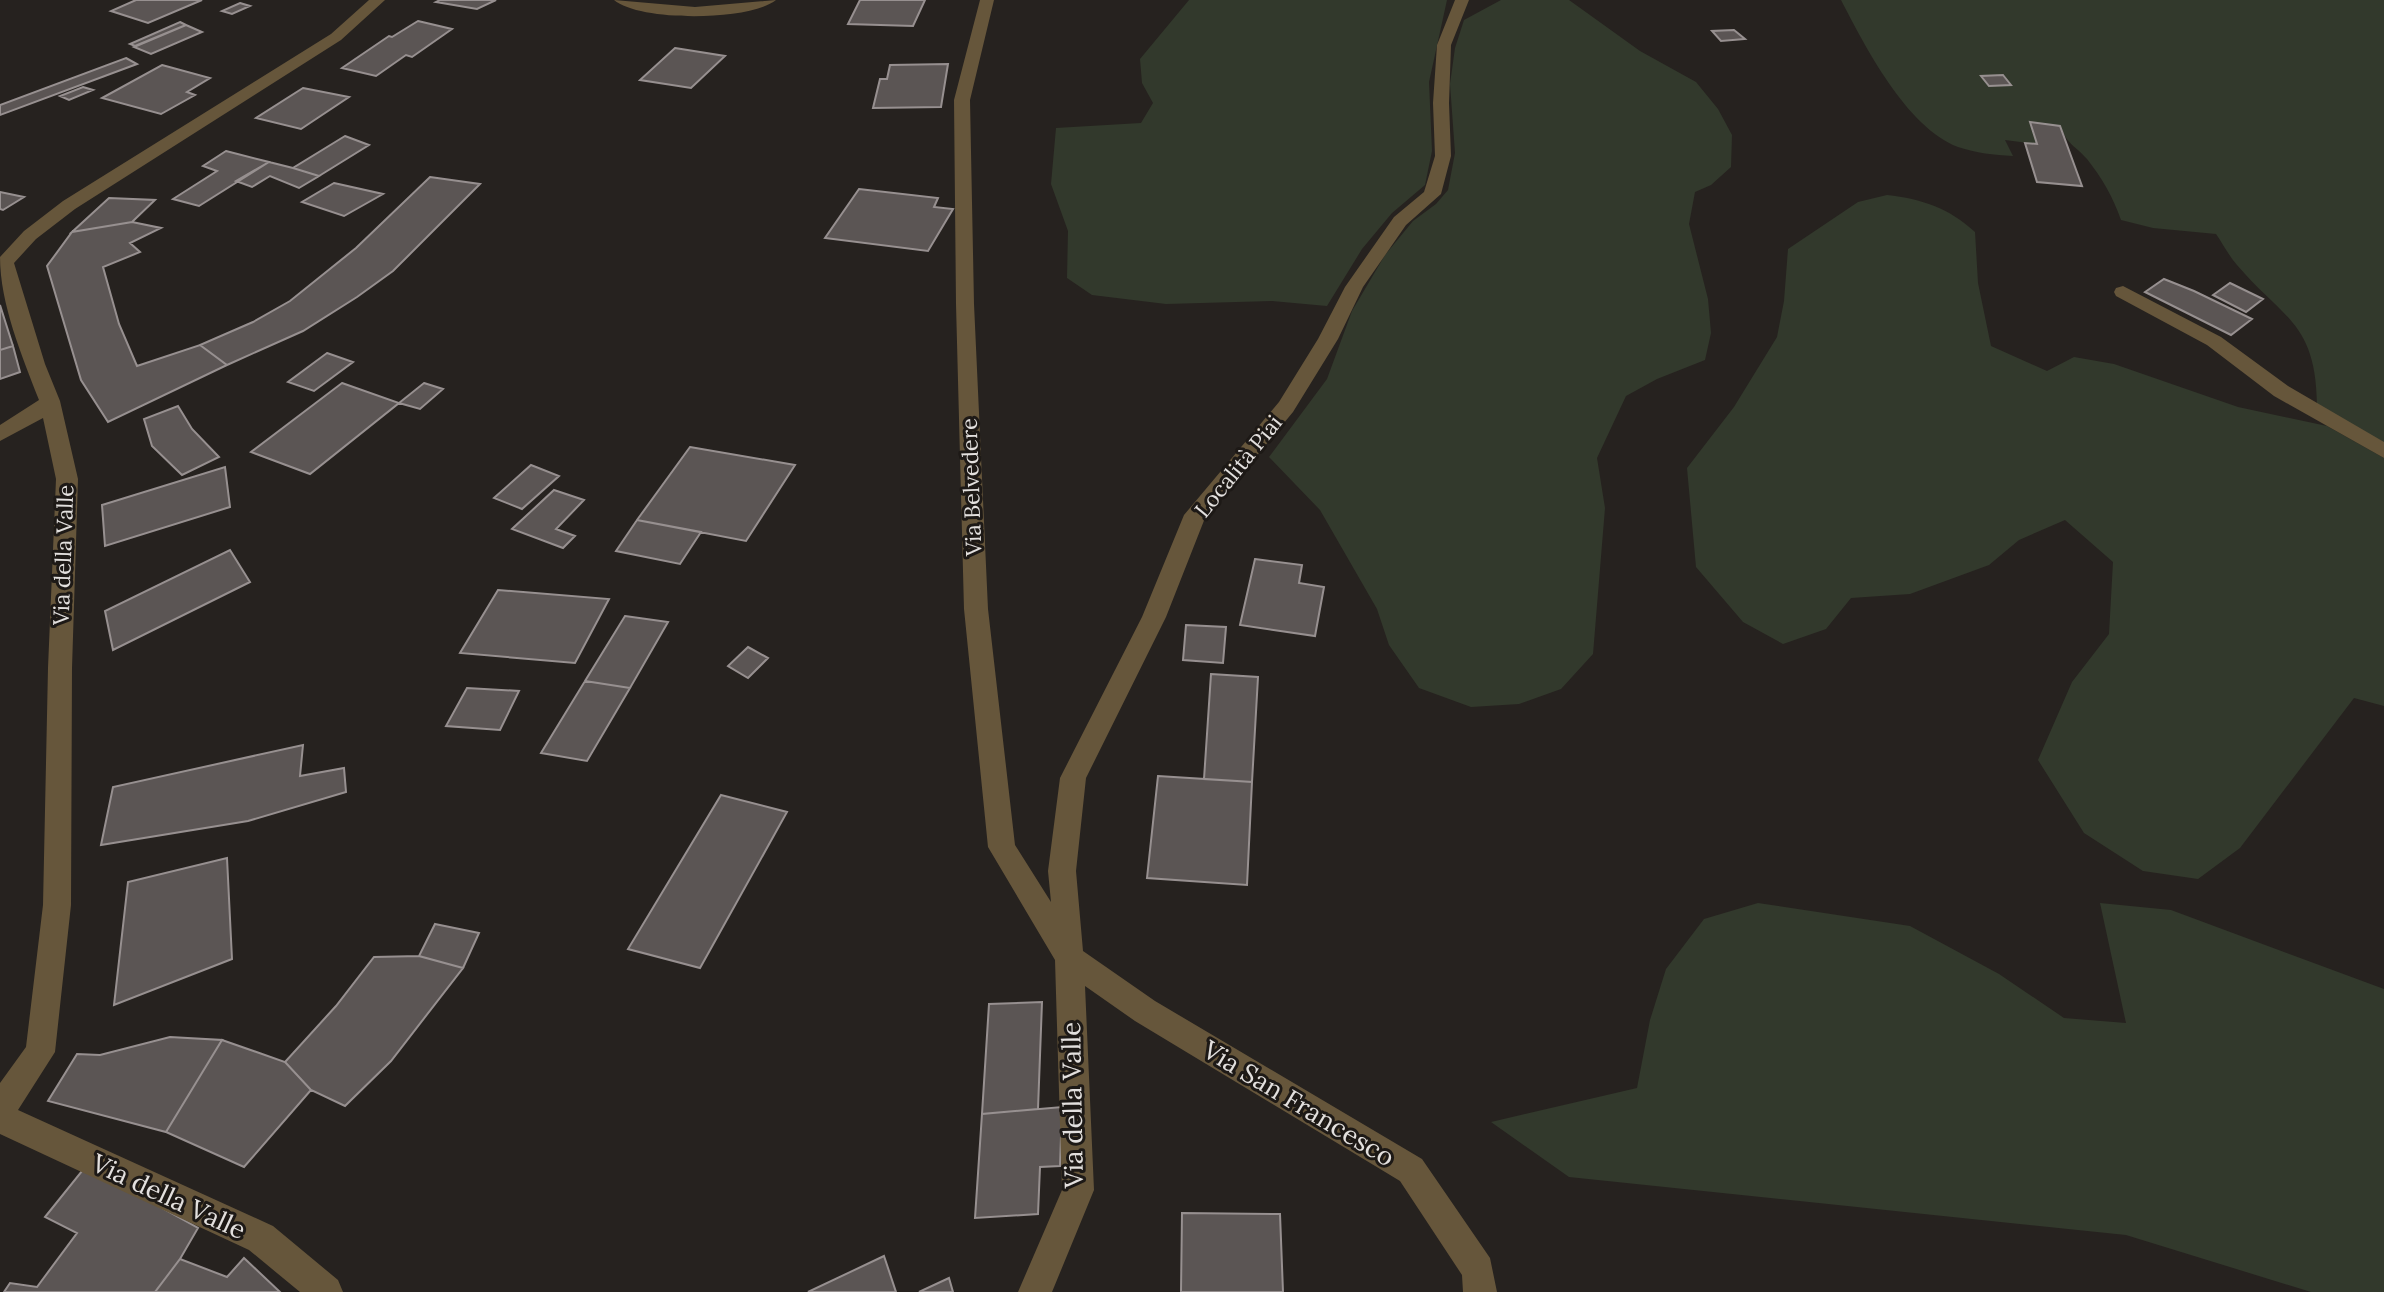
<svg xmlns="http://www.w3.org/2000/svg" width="2384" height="1292" viewBox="0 0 2384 1292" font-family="Lora,serif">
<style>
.green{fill:#32392c}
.building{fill:#5b5554;stroke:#979090;stroke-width:2}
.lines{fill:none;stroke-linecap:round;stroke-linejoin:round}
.minor{fill:#66563b;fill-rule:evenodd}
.labels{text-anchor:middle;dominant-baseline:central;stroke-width:6;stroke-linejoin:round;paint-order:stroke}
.street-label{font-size:22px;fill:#e3e0de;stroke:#1d1916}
.near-street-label{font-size:26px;fill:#e3e0de;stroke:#1d1916}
</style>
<rect width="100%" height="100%" fill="#26221f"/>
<path class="green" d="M1189 0H1447L1429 82 1432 151 1425 185 1392 213 1362 249 1327 306 1272 301 1166 304 1092 295 1067 278 1068 231 1051 184 1056 128 1141 123 1153 103 1142 83 1140 59Z
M1501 0H1569L1640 51 1696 82 1718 109 1732 135 1731 167 1711 185 1695 192 1689 224 1708 299 1711 333 1705 360 1657 379 1626 396 1597 458 1605 508 1593 654 1561 689 1519 704 1471 707 1419 688 1389 645 1377 609 1320 510 1269 457 1327 379 1352 311 1385 255 1413 221 1436 204 1448 190 1455 153 1450 84 1455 48 1464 20Z
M1841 0H2384V444L2317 405C2316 322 2283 319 2237 265 2229 256 2223 244 2216 234L2153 228 2121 220C2113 197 2102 178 2087 159 2074 144 2069 147 2060 126L2030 123 2037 144 2005 140 2013 156C1994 155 1976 153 1958 147 1906 127 1865 46 1841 0Z
M1887 195C1922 199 1949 208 1975 232L1978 283 1991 346 2047 371 2074 357 2114 364 2238 407 2327 426 2384 458V706L2354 698 2240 848 2198 879 2143 871 2084 833 2038 760 2072 682 2109 634 2113 562 2065 520 2019 540 1989 565 1910 594 1851 598 1826 629 1783 644 1743 622 1696 567 1687 468 1734 407 1777 337 1784 301 1788 249 1858 202Z
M1758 903 1910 926 1999 974 2064 1018 2126 1023 2100 903 2171 910 2384 989V1292H2311L2126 1235 1569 1177 1491 1122 1637 1088 1650 1020 1666 969 1704 919Z"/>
<path class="building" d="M136 0H202L148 23 111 11Z
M440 0H496L477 9 436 2Z
M860 0H925L913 26 848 24Z
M240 3 250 6 232 14 222 11Z
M418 21 452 29 412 57 406 55 376 76 342 68 389 36 392 37Z
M180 22 186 25 135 46 130 44Z
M186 25 202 32 151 54 134 47Z
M1734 30 1745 39 1721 41 1712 31Z
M675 48 725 56 691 88 640 80Z
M126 58 137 64 0 115V105Z
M948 64 941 107 873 108 880 79H887L890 65Z
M162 65 210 78 187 92 195 95 161 114 102 98Z
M2003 75 2011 85 1989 86 1981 76Z
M83 87 93 90 69 100 60 96Z
M303 88 349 97 301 129 256 118Z
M2030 122 2060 126 2082 186 2037 182 2025 143 2037 144Z
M345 136 369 145 319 176 293 168Z
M226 151 269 162 199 206 173 199 217 171 203 166Z
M269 162 293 168 319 176 299 188 270 176 252 187 236 181Z
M430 177 480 184 393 271 357 297 303 331 227 365 200 345 253 322 290 301 356 248Z
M334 183 383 194 344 216 302 202Z
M859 189 938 198 934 207 953 209 928 251 825 238Z
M0 192 24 197 3 210 0 209Z
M109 198 155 200 132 222 72 232Z
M132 222 161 228 130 243 140 252 103 267 119 324 137 366 200 345 227 365 108 422 81 380 47 266 72 232Z
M2164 279 2194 291 2252 319 2231 335 2145 292Z
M2230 283 2263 299 2246 312 2213 295Z
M0 305 13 346 0 350Z
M13 346 20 372 0 379V350Z
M327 353 353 362 314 391 288 382Z
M342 383 399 403 310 474 251 452Z
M424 383 443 389 420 409 399 403Z
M178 406 192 429 219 457 182 475 152 446 144 419Z
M690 447 795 465 746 541 637 520Z
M531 465 559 476 522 509 494 498Z
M225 467 230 507 105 546 102 505Z
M554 490 584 500 556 529 575 536 563 548 512 529Z
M637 520 701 532 680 564 616 551Z
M230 550 250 582 113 650 105 611Z
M1255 559 1302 565 1299 583 1324 587 1315 636 1240 625Z
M498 590 609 599 575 663 460 653Z
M625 616 668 622 630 688 585 681Z
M1186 625 1226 627 1223 663 1183 660Z
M748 647 768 658 748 678 728 666Z
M1211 674 1258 677 1252 782 1204 779Z
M585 681 630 688 587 761 541 753Z
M467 688 519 691 500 730 446 726Z
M303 745 300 776 344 768 346 792 248 821 101 845 113 787Z
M1158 776 1252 782 1247 885 1147 878Z
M721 795 787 812 700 968 628 949Z
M227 858 232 959 114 1005 128 882Z
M435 924 479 933 463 968 419 956Z
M419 956 463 968 391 1061 345 1106 311 1090 285 1062 336 1006 374 957Z
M1042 1002 1038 1109 982 1114 989 1004Z
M170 1037 222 1040 166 1132 48 1101 77 1054 100 1055Z
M222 1040 285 1062 311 1090 244 1167 166 1132Z
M1062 1107 1060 1166 1040 1167 1038 1214 975 1218 982 1114Z
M86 1166 198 1228 180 1259 155 1292H4L10 1283 37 1287 77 1233 45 1217Z
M1182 1213 1280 1214 1283 1292H1181Z
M884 1256 896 1292H808Z
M244 1258 280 1292H155L180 1259 227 1277Z
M949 1278 953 1292H919Z"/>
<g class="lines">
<path class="minor" d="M369 0H385L341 40 75 209 36 239 14 263 45 364 60 401 78 479 72 668 71 905 55 1052 18 1110 273 1226 338 1280 343 1292H300L249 1250 0 1134V1083L26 1047 43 905 48 668 56 479 43 418 0 441V425L39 400C22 356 0 304 0 257L24 231 63 201 331 34Z
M614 0 695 7 776 0C750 21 640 22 614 0Z
M980 0H994L970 100 974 304 988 609 1015 845 1051 902 1048 871 1060 778 1142 617 1184 515 1279 402 1318 339 1345 287 1394 217 1424 192 1435 156 1433 103 1437 45 1455 0H1469L1451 45 1449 103 1451 156 1441 194 1406 225 1363 287 1338 339 1293 412 1205 518 1166 617 1086 778 1076 871 1083 951 1155 1001 1422 1159 1490 1258 1497 1292H1463L1462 1275 1400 1181 1135 1021 1085 986 1094 1190 1052 1292H1018L1062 1190 1055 960 988 847 964 609 956 304 954 100Z
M2123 286 2221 337 2288 386 2384 442V458L2274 396 2207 345 2116 296 2114 292 2116 288Z"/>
</g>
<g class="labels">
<g class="street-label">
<text transform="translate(1238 466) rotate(-51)">Località Piai</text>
<text transform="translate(971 487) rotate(-92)">Via Belvedere</text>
<text transform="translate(63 555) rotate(-88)">Via della Valle</text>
</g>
<g class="near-street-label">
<text transform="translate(1299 1103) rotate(31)">Via San Francesco</text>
<text transform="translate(1072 1105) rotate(-91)">Via della Valle</text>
<text transform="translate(169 1196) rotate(25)">Via della Valle</text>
</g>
</g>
</svg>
